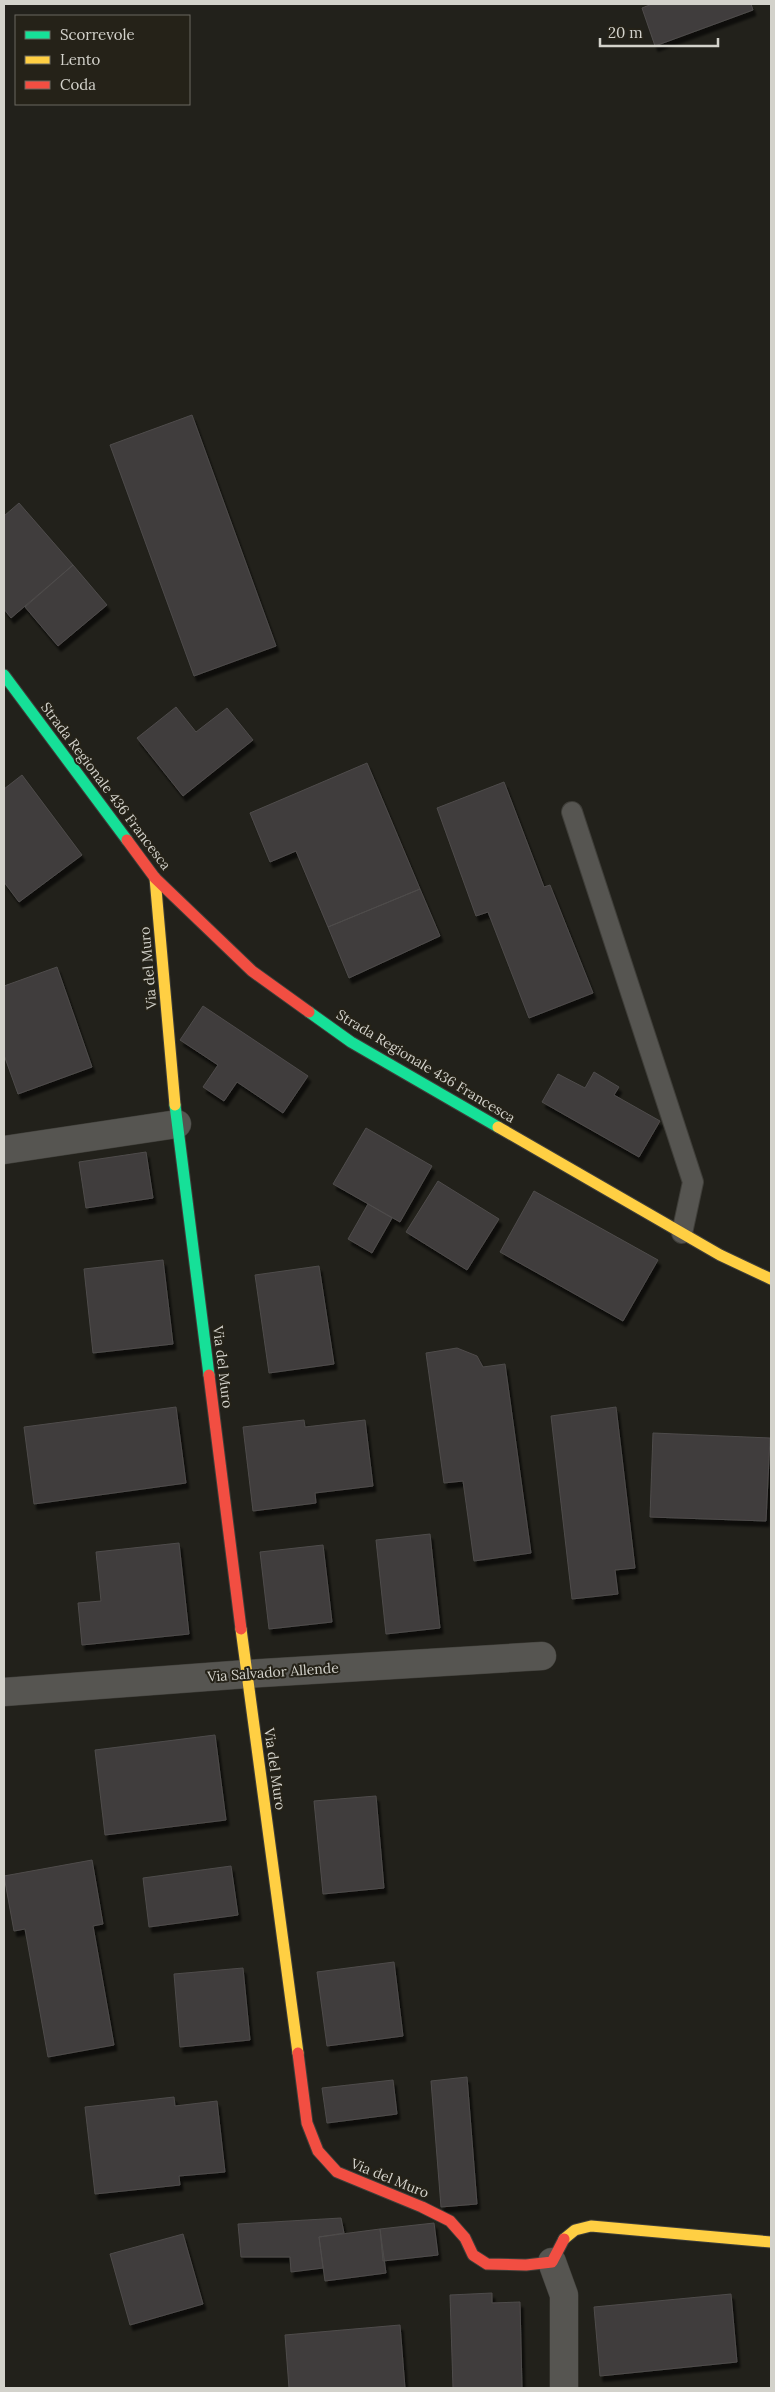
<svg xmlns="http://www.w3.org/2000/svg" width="775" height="2392" viewBox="0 0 775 2392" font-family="Lora,serif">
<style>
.building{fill:#413c3d;stroke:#4e4c4b;filter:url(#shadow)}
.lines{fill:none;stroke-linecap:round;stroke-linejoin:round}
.lane-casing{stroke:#3f3e39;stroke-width:22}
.street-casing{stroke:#3f3e39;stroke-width:29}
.fast-casing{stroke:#3f3e39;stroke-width:13}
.slow-casing{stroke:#3f3e39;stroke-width:13}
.jam-casing{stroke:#3f3e39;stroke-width:13}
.lane{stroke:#565551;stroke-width:20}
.street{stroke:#565551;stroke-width:28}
.fast{stroke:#16e098;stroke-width:11}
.slow{stroke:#ffcf43;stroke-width:11}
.jam{stroke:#f24e42;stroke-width:11}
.labels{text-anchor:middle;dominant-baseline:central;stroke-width:4;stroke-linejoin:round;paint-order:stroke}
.street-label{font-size:14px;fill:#d3d2cb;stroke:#252218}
</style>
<defs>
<filter id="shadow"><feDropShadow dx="3" dy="5.5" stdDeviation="1" flood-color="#0009"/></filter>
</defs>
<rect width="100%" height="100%" fill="#22211b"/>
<path class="building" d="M652 4H751L753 10 655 46 642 8Z
M192 415 276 646 194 676 110 445Z
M19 503 73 565 11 618 4 609V516Z
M73 565 107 605 58 646 25 607Z
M176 707 196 732 227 708 253 740 183 796 137 738Z
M367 763 420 889 328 927 296 851 270 862 250 813Z
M22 775 82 855 19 902 4 882V789Z
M504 782 544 887 550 885 593 993 529 1018 488 912 476 916 437 808Z
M420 889 440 936 349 978 328 927Z
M57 967 92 1067 18 1094 4 1055V986Z
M203 1006 308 1076 283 1113 237 1082 224 1101 203 1087 218 1065 180 1040Z
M594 1072 619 1087 614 1095 660 1121 639 1157 542 1102 558 1074 585 1088Z
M366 1128 432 1166 400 1222 333 1184Z
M146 1152 153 1198 86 1208 79 1162Z
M438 1181 499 1219 467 1270 406 1232Z
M534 1191 658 1260 623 1321 500 1252Z
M368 1204 392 1218 372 1253 348 1239Z
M163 1260 173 1344 93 1353 84 1269Z
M319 1266 334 1364 269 1373 255 1275Z
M457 1348 477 1356 483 1367 505 1364 531 1553 474 1561 463 1481 444 1483 426 1353Z
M176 1407 186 1483 34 1504 24 1427Z
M616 1407 635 1568 615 1570 618 1594 572 1599 551 1416Z
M304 1420 305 1427 365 1420 373 1486 315 1493 316 1503 253 1511 243 1427Z
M653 1433 770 1438 766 1521 650 1517Z
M430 1534 440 1628 386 1634 376 1540Z
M179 1543 189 1634 82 1645 78 1603 101 1601 96 1552Z
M323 1545 332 1622 269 1629 260 1552Z
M215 1735 226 1820 105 1835 95 1750Z
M376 1796 384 1888 323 1894 314 1801Z
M92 1860 103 1924 93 1926 114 2045 48 2057 25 1929 14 1931 4 1876Z
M231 1866 238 1915 149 1927 143 1878Z
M394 1962 403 2036 327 2046 317 1972Z
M243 1968 250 2040 180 2047 174 1974Z
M467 2077 477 2204 441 2207 431 2081Z
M393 2080 397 2114 327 2123 322 2088Z
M174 2097 175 2106 217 2101 225 2172 179 2176 180 2185 95 2194 85 2107Z
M341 2218 344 2233 319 2237 323 2268 291 2272 290 2257H241L238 2224Z
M434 2223 438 2255 383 2261 380 2229Z
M380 2229 386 2273 325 2281 319 2237Z
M183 2234 203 2304 130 2325 110 2254Z
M492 2293V2303L520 2302 522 2388H453L450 2295Z
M731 2294 737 2362 600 2376 594 2307Z
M400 2325 405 2388H289L285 2335Z"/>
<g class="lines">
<g class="lane-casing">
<path id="lane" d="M572 812 693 1182 682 1233"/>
</g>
<g class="street-casing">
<path id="street" d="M4 1150 177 1124
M4 1692 247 1674 542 1656
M552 2262 564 2295V2388"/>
</g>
<g class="fast-casing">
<path id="fast" d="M4 675 127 840
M309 1012 351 1042 498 1127
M175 1105 209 1375"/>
</g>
<g class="slow-casing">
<path id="slow" d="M155 878 175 1105
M498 1127 720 1255 771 1279
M241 1629 298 2053
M564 2239 575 2230 591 2226 771 2242"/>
</g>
<g class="jam-casing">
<path id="jam" d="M127 840 155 878 252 971 309 1012
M209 1375 241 1629
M298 2053 307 2123 318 2151 337 2172 422 2207 450 2221 465 2238 473 2255 487 2264 526 2265 552 2262 564 2239"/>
</g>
<use href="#lane" class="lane"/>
<use href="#street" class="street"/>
<use href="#fast" class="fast"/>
<use href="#slow" class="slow"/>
<use href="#jam" class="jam"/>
</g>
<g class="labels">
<g class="street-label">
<text transform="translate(106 786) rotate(53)">Strada Regionale 436 Francesca</text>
<text transform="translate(148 968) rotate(-95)">Via del Muro</text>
<text transform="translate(426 1066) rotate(31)">Strada Regionale 436 Francesca</text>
<text transform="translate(223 1367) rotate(83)">Via del Muro</text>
<text transform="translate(273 1672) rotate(-4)">Via Salvador Allende</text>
<text transform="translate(275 1769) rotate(82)">Via del Muro</text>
<text transform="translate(390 2178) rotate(22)">Via del Muro</text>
</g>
</g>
<rect width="775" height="2392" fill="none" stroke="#d3d2cb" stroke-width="10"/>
<rect x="15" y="15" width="175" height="90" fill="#252218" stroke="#6b6860"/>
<rect x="25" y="31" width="25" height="8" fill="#16e098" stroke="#6b6860"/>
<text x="60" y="40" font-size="15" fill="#d3d2cb">Scorrevole</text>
<rect x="25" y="56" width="25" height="8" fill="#ffcf43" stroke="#6b6860"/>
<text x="60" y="65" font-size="15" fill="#d3d2cb">Lento</text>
<rect x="25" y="81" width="25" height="8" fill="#f24e42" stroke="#6b6860"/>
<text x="60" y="90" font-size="15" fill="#d3d2cb">Coda</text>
<path d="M600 38v8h118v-8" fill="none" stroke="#d3d2cb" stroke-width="2.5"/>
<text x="608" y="38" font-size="15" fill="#d3d2cb" stroke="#252218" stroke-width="4" paint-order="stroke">20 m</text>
</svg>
